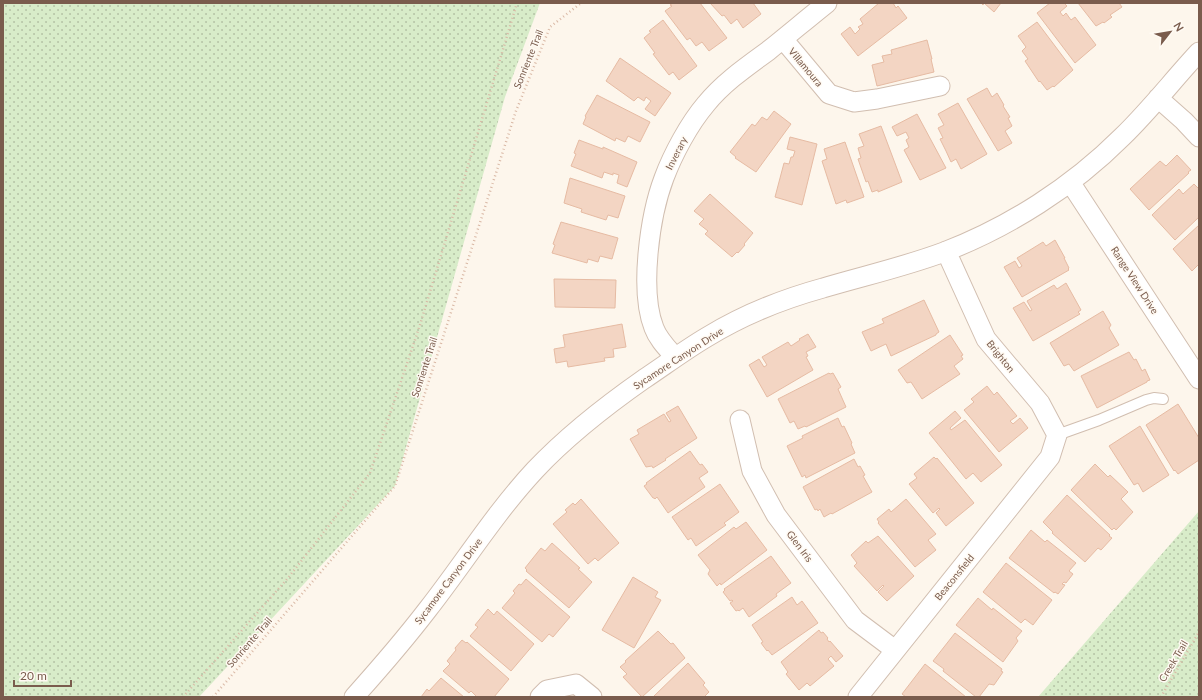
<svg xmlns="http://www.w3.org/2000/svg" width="1202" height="700" viewBox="0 0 1202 700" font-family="Lato,sans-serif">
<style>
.grass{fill:url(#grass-dots)}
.building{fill:#f3d5c3;stroke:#e6bba3}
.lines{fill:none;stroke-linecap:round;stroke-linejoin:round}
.service-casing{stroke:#d1beb0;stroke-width:12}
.minor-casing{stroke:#d1beb0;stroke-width:21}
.path{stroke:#d9b8a5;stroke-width:2.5;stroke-dasharray:1 3;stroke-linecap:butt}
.service{stroke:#fff;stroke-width:10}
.minor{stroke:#fff;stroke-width:19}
.labels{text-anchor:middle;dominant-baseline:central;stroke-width:3;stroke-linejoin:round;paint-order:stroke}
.street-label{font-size:10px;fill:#7a5c4d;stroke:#fffaf3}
</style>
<defs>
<pattern id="grass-dots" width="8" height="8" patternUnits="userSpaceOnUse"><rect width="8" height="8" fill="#d8ecc9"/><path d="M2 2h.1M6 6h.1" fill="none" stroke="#b4c2a5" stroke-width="1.8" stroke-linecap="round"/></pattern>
</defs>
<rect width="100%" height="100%" fill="#fdf6ec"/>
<path class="grass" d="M3 3H540L505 97 395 486 199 697H3Z
M1199 511V697H1038Z"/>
<path class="building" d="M673 3H700L727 38 709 51 702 42 696 46 690 38 687 40 665 11 672 6 670 5Z
M710 3H753L761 14 743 28 737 19 731 24 724 15 722 16Z
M879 3H893L896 8 898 6 907 18 858 56 841 34 850 27 855 34 860 29 858 27 863 24 860 19Z
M981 3H1001L994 12 984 3 983 5Z
M1050 3H1064L1067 6 1060 12 1063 16 1066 13 1071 20 1075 17 1096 45 1075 63 1037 13Z
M1078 3H1119L1122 7 1110 15 1112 17 1104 23 1103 22 1096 26Z
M663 20 697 66 679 80 673 72 669 75 653 54 655 53 644 38 651 32 649 31Z
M1037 22 1073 70 1054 87 1053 86 1047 90 1040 81 1039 82 1025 61 1028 59 1022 51 1026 47 1018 36Z
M927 40 932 59H931L934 72 877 86 872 65 884 62 882 56 892 54 891 50Z
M620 58 671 93 655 116 645 109 651 101 646 97 644 101 638 97 634 101 606 81Z
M987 88 992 97 997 93 1004 105 1003 106 1010 117 1008 118 1012 126 1005 131 1012 143 998 151 967 99Z
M597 95 650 122 640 142 628 136 625 142 616 138 615 141 583 124 586 117 585 116Z
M958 103 987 154 961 169 956 159 951 162 946 151 940 139 943 138 938 128 944 125 938 114Z
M774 111 791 124 756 172 735 158 736 157 730 152 752 124 755 126 762 117 767 120Z
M917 114 946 168 920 180 904 150 909 147 906 140 909 138 906 132 897 136 892 127Z
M881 126 902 182 878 192V190L872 192 868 181 866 182 858 159 861 158 858 148 864 146 859 134Z
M790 137 817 144 802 205 775 197 784 163 789 164 791 157H793L795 151 787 149Z
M579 140 603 149V147L637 162 627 187 617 183 619 175 613 173V175L604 172 602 178 571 166 576 154 574 153Z
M845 142 864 197 847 203 846 200 836 204 822 161 827 159 824 149Z
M1177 155 1191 170 1188 172 1189 173 1149 210 1130 189 1160 161 1166 166Z
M570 178 625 196 618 218 608 215 606 220 581 212 582 209 564 203Z
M1194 184 1199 189V217L1175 240 1152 215 1179 189 1183 194Z
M710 194 753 233 744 244 745 245 738 253 737 252 732 257 705 234 708 231 699 224 704 219 694 211Z
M561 222 618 238 612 259 600 256 598 262 588 259 587 263 552 253 555 245 553 244Z
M1199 225V264L1192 271 1173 249Z
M1055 240 1065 258H1064L1069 268 1068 269 1069 270 1022 297 1004 267 1015 261 1019 268 1022 266 1017 258 1043 242 1046 246Z
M554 279 616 280 615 308 555 307Z
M1066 283 1081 310 1078 312 1080 314 1033 341 1013 308 1024 302 1030 311 1032 310 1027 301 1054 285 1057 289Z
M924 300 939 332 936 334V335L891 356 886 344 871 351 862 332 884 323 882 319Z
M1103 311 1111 325 1109 328 1119 345 1074 371 1069 364 1064 366 1050 343Z
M622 324 626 347 613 349 614 357 604 358 605 361 568 367 567 361 556 363 554 349 565 347 563 335Z
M808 334 816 347 806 352 808 356 806 357 813 370 767 397 749 365 759 359 764 367 767 365 762 357 788 342 791 346 800 340 799 339Z
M950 335 963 355 961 356 963 359 954 366 960 374 922 399 911 382 907 383 898 370Z
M1129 352 1134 360 1136 359 1142 371 1145 369 1150 380 1147 381V382L1097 408 1081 376Z
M829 373 830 374 833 373 841 387 838 389 846 407 806 427 805 426 798 429 794 421 790 423 778 399Z
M987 386 994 395 997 392 1017 416 1010 421 1013 424 1020 418 1028 428 999 452 964 410 974 402 971 399Z
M1178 404 1199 438V460L1178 474 1175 470 1174 471 1146 425Z
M678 406 697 438 665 459 666 460 653 468 652 466 646 467 630 439 639 434 637 430 664 414 669 422 671 421 666 413Z
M955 411 961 418 950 428 951 430 965 420 1002 465 981 482 973 473 966 479 929 433Z
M838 418 842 427 844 426 852 443 851 444 855 453 806 478 805 475 802 477 787 446 803 438 802 436Z
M1140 426 1169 475 1143 492 1138 483 1134 485 1109 446Z
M690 451 700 465 702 464 708 472 699 478 705 487 668 513 657 497 655 499 654 498H653L644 486 647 484 646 483Z
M934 457 936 459 937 458 974 503 946 526 936 513 940 509 939 508 933 513 909 484 917 478 914 474Z
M854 459 858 467 860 466 865 475 863 476 872 492 832 514 831 513 824 517 820 509 818 511 817 509 815 510 803 487Z
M1095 464 1108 477 1110 475 1128 492 1121 499 1133 512 1116 530 1114 528 1112 530 1071 490Z
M720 484 739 512 724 523 726 525 696 546 691 538 688 540 672 517Z
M1067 495 1110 535 1109 536 1112 538 1101 550 1098 548 1085 562 1052 533 1053 532 1043 522Z
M581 499 619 543 598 561 595 558 588 564 553 524 567 512 565 510 573 503 575 505Z
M906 499 936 534 928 540 936 550 915 567 878 523 879 522 877 519 889 509 891 512Z
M746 522 767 550 721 585 720 583 717 586 708 574 710 570 698 555 734 527 736 529Z
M1031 530 1045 542 1047 540 1076 563 1069 571 1073 574 1066 583 1064 582 1062 584 1065 585 1058 594 1055 592 1054 593 1009 558Z
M878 536 914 576 887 601 878 592 884 586 883 585 877 591 854 566 857 563 851 555 866 541 868 543Z
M552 543 580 568 578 569 592 582 569 608 526 571 527 570 525 568 541 548 545 551Z
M771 556 791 583 776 594 777 596 749 617 743 608 739 611 738 610 736 611 730 603 733 601 732 600 730 601 723 592 725 590 724 589Z
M1006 563 1052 600 1033 625 1025 619 1021 623 983 592Z
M633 577 658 592 655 597 661 600 634 648 602 630Z
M526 579 570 617 553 637 549 634 542 642 502 608 515 593 513 591 519 584 521 585Z
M792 597 797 605 802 601 818 623 772 655 768 650 767 651 761 643 763 642 752 625Z
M978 598 992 610 993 608 1022 631 1016 638 1018 641 1003 662 956 625Z
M488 609 494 615 497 611 534 644 511 671 470 636 478 627 475 625Z
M819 630 821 633 823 632 828 638 827 639 829 642 830 641 843 656 836 662 831 656 828 659 834 666 810 686 807 683 799 690 786 674 788 672 781 662Z
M658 631 671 644 673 643 685 658 642 697 623 677 627 674 620 667 626 662 625 661Z
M955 633 1002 669 1001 671 1003 672 994 685 989 684 979 697H976L943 671 944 669 933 661Z
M462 640 466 643 467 642 509 679 494 697H477L471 691 469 693 443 671 450 664 447 661 456 650 455 648Z
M688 663 705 683 703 685 709 692 704 697H653Z
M925 664 966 697H906L902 694Z
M441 678 464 697H421L427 689 429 691Z"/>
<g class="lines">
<g class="service-casing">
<path id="service" d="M1057 435 1099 420 1146 400 1154 398 1163 399"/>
</g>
<g class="minor-casing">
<path id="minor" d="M783 39 829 94 854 102 877 99 940 86
M1158 98 1184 121 1199 137
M1070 182 1199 379
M675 357C667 348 658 339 654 328 639 290 650 215 664 178 673 154 689 124 706 104 723 83 746 67 768 51 788 35 807 19 827 3
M740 420 752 471 776 515 855 620 895 650
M354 697C380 668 405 639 428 609 464 563 495 513 535 470 568 435 604 407 644 379 665 365 685 350 707 337 743 315 783 299 823 288 863 276 904 267 944 252 1009 227 1072 187 1122 137 1149 111 1173 80 1199 52
M540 697 547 690 576 684 592 697
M858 697 1050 457 1057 435 1040 403 986 339 946 251"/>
</g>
<path class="path" d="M183 697 288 578 370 473 420 325 517 3
M213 697 395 486 516 111 550 27 581 3
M1161 697 1199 632"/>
<use href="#service" class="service"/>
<use href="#minor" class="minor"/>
</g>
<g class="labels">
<g class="street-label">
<text transform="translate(528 59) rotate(-68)">Sonriente Trail</text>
<text transform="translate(806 67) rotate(50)">Villamoura</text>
<text transform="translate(676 153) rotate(-63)">Inverary</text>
<text transform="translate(1135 280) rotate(57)">Range View Drive</text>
<text transform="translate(1001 356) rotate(51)">Brighton</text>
<text transform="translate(678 358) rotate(-33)">Sycamore Canyon Drive</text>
<text transform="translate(424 367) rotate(-72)">Sonriente Trail</text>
<text transform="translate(800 546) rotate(53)">Glen Iris</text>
<text transform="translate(954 577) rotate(-51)">Beaconsfield</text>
<text transform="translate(448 581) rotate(-53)">Sycamore Canyon Drive</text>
<text transform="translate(249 642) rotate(-49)">Sonriente Trail</text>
<text transform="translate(1173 661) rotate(-59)">Creek Trail</text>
</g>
</g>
<rect width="1202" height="700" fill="none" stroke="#7a5c4d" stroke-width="8"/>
<g transform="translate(1170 32) rotate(59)" stroke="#fffaf3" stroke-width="3" paint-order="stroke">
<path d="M0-3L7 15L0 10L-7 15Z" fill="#7a5c4d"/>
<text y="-6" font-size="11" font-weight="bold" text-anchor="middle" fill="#7a5c4d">N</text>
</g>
<path d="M14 680v6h57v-6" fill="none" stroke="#7a5c4d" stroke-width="2"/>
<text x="20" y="680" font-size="12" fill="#7a5c4d" stroke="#fffaf3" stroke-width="3" paint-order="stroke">20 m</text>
</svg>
